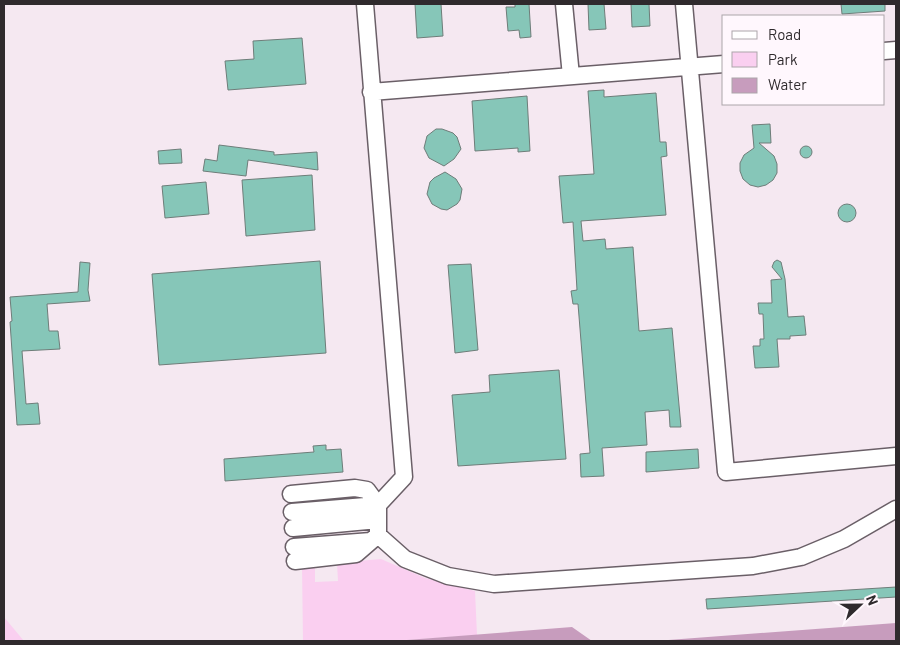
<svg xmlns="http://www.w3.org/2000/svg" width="900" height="645" viewBox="0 0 900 645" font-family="Barlow,sans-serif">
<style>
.green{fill:#facff0}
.water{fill:#c79cbd}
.building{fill:#86c6b8;stroke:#6e7d79}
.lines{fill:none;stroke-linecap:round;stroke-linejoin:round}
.minor-casing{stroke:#6a5f67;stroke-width:19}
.minor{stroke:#fff;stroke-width:16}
</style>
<rect width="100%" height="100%" fill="#f5e8f1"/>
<path class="green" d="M381 559 425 578 475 591 477 635 394 641H303L302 566 315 564V582L338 581 337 563Z
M4 617 24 641H4Z"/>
<path class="water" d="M896 623V641H655Z
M572 627 592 641H394Z"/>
<path class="building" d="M415 4H441L443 36 417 38Z
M515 4H529L531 37 520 38 519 30 508 31 506 7H515Z
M588 4H604L606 29 589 30Z
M631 4H649L650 26 632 27Z
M841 4H885V11L842 14Z
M302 38 306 84 228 90 225 61 254 59 253 41Z
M604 90V97L656 93 660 142H666L667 156 661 157 666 215 581 221 583 241 605 239 606 249 633 247 639 331 672 328 681 427H670L669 410 645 412 647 445 602 448 604 476 581 477 580 454 590 453 578 304H573L571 291 577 290 573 222 563 223 559 176 594 174 588 91Z
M527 96 530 151 518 152V148L475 151 472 101Z
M770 124 771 143H759L774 156 777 164V173L773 180 766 185 758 187 750 185 743 179 740 171V163L744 155 754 148 752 125Z
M436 129H442L453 133 457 137 461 149 454 159 444 166 429 158 424 148 427 136Z
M219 145 274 152V155L317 152 318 170 248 160 246 176 203 171 205 159 217 161Z
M800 152a6 6 0 1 1 12 0a6 6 0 1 1-12 0Z
M181 149 182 163 159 164 158 151Z
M445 172 456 179 462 189 460 200 457 204 447 210 441 209 432 204 427 194 430 182 434 178Z
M312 175 315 230 246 236 242 180Z
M206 182 209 214 165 218 162 186Z
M838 213a9 9 0 1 1 18 0a9 9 0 1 1-18 0Z
M777 260 781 262 785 279 788 317 804 316 806 335 790 336V339H777L779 367 755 368 753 346H760V339H764L763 314H759L758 303H772L771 280 782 279 772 267 774 262Z
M320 261 326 353 159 365 152 274Z
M80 262 90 263 88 290 90 301 47 304 49 331H58L60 349 22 351 26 404 38 403 40 424 17 425 10 322 12 321 10 297 78 292Z
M471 264 478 350 455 353 448 265Z
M559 370 566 459 458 466 452 395 490 392 489 375Z
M326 445V450L341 449 343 472 225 481 224 459 314 452 313 446Z
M698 449 699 468 646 472V452Z
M896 587V597L707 609 706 599Z"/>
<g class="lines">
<g class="minor-casing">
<path id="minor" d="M564 4 571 76
M684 4 726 472 896 456
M884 51 896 50
M371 92 724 64
M291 494 355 488 367 490 378 505 292 512
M293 528 378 520
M378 535 405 559 448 576 494 584 753 566 801 557 844 539 896 509
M294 547 371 541
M295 561 356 554 378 535V505L404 477 365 4"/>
</g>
<use href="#minor" class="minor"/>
</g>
<rect width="900" height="645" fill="none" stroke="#2f2a2d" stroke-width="10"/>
<rect x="722" y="15" width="162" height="90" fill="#fff7fd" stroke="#aca5aa"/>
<rect x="732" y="31" width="25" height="8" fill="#ffffff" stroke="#aca5aa"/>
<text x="768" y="40" font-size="15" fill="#2f2a2d">Road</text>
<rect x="732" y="52" width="25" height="15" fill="#facff0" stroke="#aca5aa"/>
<text x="768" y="65" font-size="15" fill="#2f2a2d">Park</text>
<rect x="732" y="78" width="25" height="15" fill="#c79cbd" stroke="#aca5aa"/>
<text x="768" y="90" font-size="15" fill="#2f2a2d">Water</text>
<g transform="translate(860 605) rotate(68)" stroke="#fff7fd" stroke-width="4" paint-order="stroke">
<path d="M0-4L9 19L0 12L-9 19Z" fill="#2f2a2d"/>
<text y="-8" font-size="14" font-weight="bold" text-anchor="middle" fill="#2f2a2d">N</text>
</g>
</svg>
